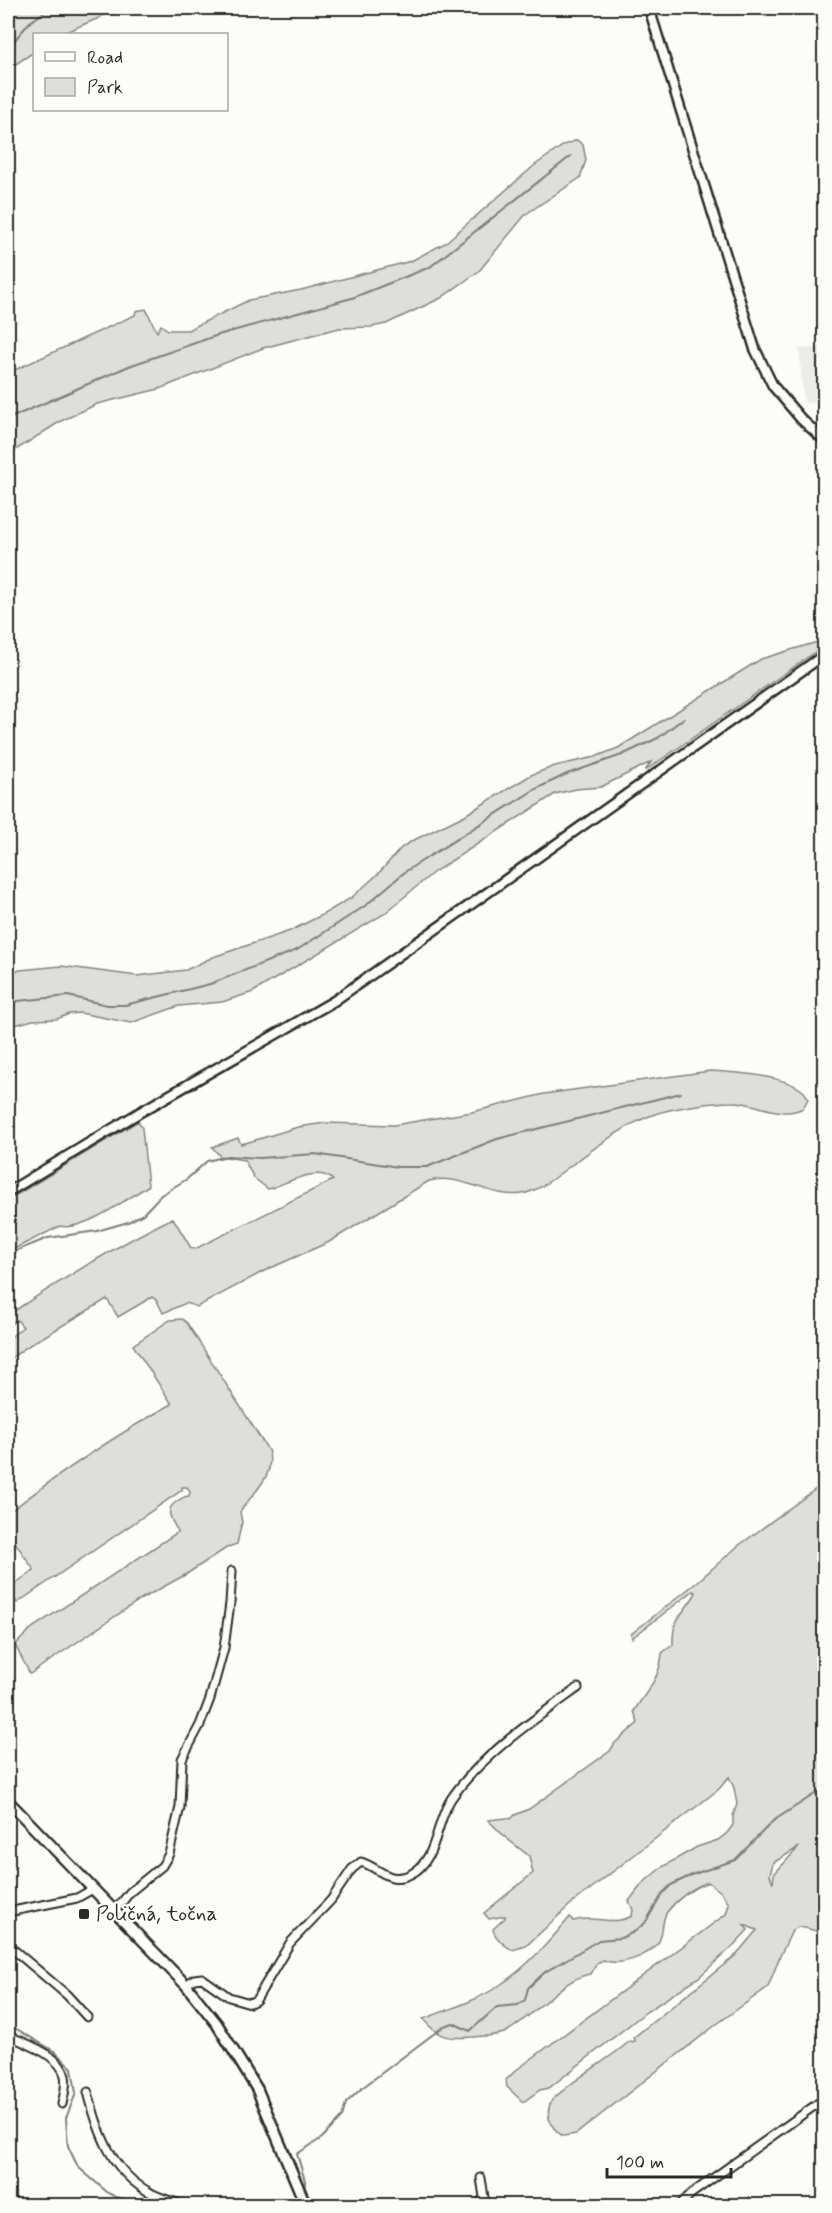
<svg xmlns="http://www.w3.org/2000/svg" width="832" height="2213" viewBox="0 0 832 2213" font-family="Mynerve,sans-serif">
<style>
.built{fill:#edece8}
.green{fill:#dfdeda;stroke:#858482;stroke-width:1.5;fill-rule:evenodd}
.lines{fill:none;stroke-linecap:round;stroke-linejoin:round}
.stream{stroke:#7e7d7b;stroke-width:2}
.minor-casing{stroke:#2b2b2b;stroke-width:11}
.tertiary-casing{stroke:#2b2b2b;stroke-width:13}
.secondary-casing{stroke:#2b2b2b;stroke-width:14}
.minor{stroke:#fdfcf7;stroke-width:7}
.tertiary{stroke:#fdfcf7;stroke-width:8}
.secondary{stroke:#fdfcf7;stroke-width:9}
.poi-dot{fill:#2b2b2b;stroke:#fdfcf7;stroke-width:2}
.labels{text-anchor:middle;dominant-baseline:central;stroke-width:4.5;stroke-linejoin:round;paint-order:stroke}
.poi-label{font-size:21px;fill:#2b2b2b;stroke:#fdfcf7;text-anchor:start}
</style>
<rect width="100%" height="100%" fill="#fdfcf7"/>
<filter id="ink" filterUnits="userSpaceOnUse"><feTurbulence type="fractalNoise" baseFrequency=".0167" numOctaves="2"/><feDisplacementMap in="SourceGraphic" scale="12" xChannelSelector="R" yChannelSelector="G"/><feConvolveMatrix kernelMatrix="1 2 1 2 8 2 1 2 1" color-interpolation-filters="sRGB"/></filter>
<g filter="url(#ink)">
<path class="built" d="M824 347V401L804 403 799 349Z"/>
<path class="green" d="M8 8H114L99 18 61 34H34V52L8 69Z
M577 140 583 145 586 160 580 178 526 214 479 271 441 298 386 324 371 327 339 328 263 348 159 389 97 404 61 421 8 455V373L135 315 136 311 146 309 157 332 161 325 168 330H188L249 300 301 290 411 261 445 243 535 165 564 145Z
M824 640V643L818 650 645 771 651 762 601 787 576 789 555 794 434 872 384 914 253 992 222 1002 179 1006 131 1023 80 1013 69 1014 57 1019 33 1020 15 1025 8 1024V973L20 970 61 966 137 976 186 970 213 957 290 931 322 915 351 898 378 874 401 848 412 841 465 815 531 775 555 766 595 757 618 748 761 659Z
M710 1071C730 1072 802 1076 808 1099L803 1108C780 1120 755 1101 732 1102 713 1102 672 1108 655 1114 628 1123 596 1147 573 1164 557 1175 542 1190 522 1194 490 1199 461 1172 429 1181L329 1242 264 1271 197 1307 186 1303 163 1313 157 1301 152 1297 118 1317 107 1299 40 1339C35 1340 16 1355 8 1360V1339L23 1327 17 1320 8 1326V1315C61 1280 115 1246 173 1218L191 1248 195 1249 333 1180C316 1165 286 1184 268 1189L254 1178 244 1160 220 1156 212 1147 238 1138 241 1144 249 1142 298 1127 325 1123 394 1125 472 1112 544 1094Z
M138 1121 142 1128 148 1186C128 1198 83 1232 60 1226L8 1252V1200Z
M182 1319 187 1323 268 1450C277 1476 252 1493 240 1512L242 1522 237 1544 228 1547 185 1575 141 1599 30 1674 15 1645 32 1628 178 1532C173 1521 163 1511 176 1502 181 1499 183 1496 189 1496L190 1492 187 1487H182V1490L17 1603 8 1589 34 1570 8 1532V1513C60 1473 114 1436 172 1404L133 1345 170 1320Z
M824 1483V1933L805 1928 798 1927 792 1931 780 1956 768 1987 717 2024 576 2134 563 2136C550 2128 544 2114 552 2100 555 2096 562 2092 566 2088 587 2071 610 2058 630 2041L633 2042 635 2041 633 2038 735 1956 757 1930 744 1925 748 1930 732 1947 699 1977 646 2012 549 2088 540 2090 523 2102 507 2087 506 2080 515 2071 726 1914 729 1904 722 1893 708 1882C692 1888 678 1898 667 1912 661 1920 664 1934 658 1943 647 1957 619 1967 603 1960L597 1963 591 1974C564 1976 530 2021 504 2033 495 2036 481 2036 472 2037 447 2039 439 2038 423 2019 449 2009 477 2001 500 1985 527 1967 550 1941 570 1917L573 1921C596 1914 611 1927 632 1916L633 1910 629 1901 642 1884 662 1867 697 1847 718 1840 727 1833 733 1825V1816L737 1804 734 1788 729 1777 719 1789 570 1905 526 1946 512 1950C505 1946 494 1937 493 1929L505 1918V1916L489 1919 484 1913 533 1873 529 1856 506 1838 488 1820 507 1818 511 1819 515 1815 529 1809 610 1751 615 1743 638 1723 634 1711C647 1690 660 1679 662 1653L673 1645C672 1617 683 1615 696 1593L693 1591 632 1638 631 1634 696 1583 738 1546ZM799 1847 774 1874 773 1883 770 1875 773 1863Z"/>
<g class="lines">
<path class="stream" d="M8 48 30 22 50 8
M8 419 129 366 218 335 352 298 430 267 571 156
M8 1002 68 996 107 1005H125L210 984 297 950 365 906 406 871 534 790 567 774 622 755 658 738 684 718
M8 1259 18 1250 48 1238 97 1231 128 1222 143 1214 161 1195 187 1179 207 1161 227 1156 260 1158 315 1154 398 1167H427L497 1139 681 1093
M8 2024 54 2051 72 2068 76 2093 66 2118 68 2146 78 2167 107 2192 116 2197 157 2206
M304 2193 305 2181 297 2154 322 2138 342 2117 346 2103 362 2088 444 2026 453 2023 470 2031 497 2007 518 2005 525 2000 528 1988 545 1972 599 1940 621 1938 634 1932 645 1923 663 1893 671 1885 694 1874 735 1860 773 1821 824 1788"/>
<g class="minor-casing">
<path id="minor" d="M115 1911 130 1892 162 1866 169 1854 180 1807 182 1759 200 1725 210 1699 224 1648 230 1603 232 1571
M8 1912 77 1898 93 1889
M8 1945 67 1995 87 2017
M186 1985 194 1979 202 1978 229 1997 250 2003 256 2000 290 1943 331 1900 352 1869 361 1862C380 1868 390 1885 411 1874 437 1861 436 1821 451 1799 480 1756 536 1718 578 1688
M8 2035C25 2044 60 2054 65 2076 67 2084 64 2095 62 2104
M88 2092C98 2132 112 2173 151 2193 162 2199 175 2202 187 2206
M295 2206 303 2199
M479 2206 484 2197 481 2178
M679 2206 691 2194 824 2099"/>
</g>
<g class="tertiary-casing">
<path id="tertiary" d="M649 8 755 349 773 386 801 419 824 440
M8 1192 142 1111 334 1001 824 655"/>
</g>
<g class="secondary-casing">
<path id="secondary" d="M8 1801 186 1985 217 2024 257 2089 306 2206"/>
</g>
<use href="#minor" class="minor"/>
<use href="#tertiary" class="tertiary"/>
<use href="#secondary" class="secondary"/>
</g>
</g>
<rect class="poi-dot" x="78" y="1908" width="12" height="12" rx="3"/>
<g class="labels">
<g class="poi-label">
<text x="96" y="1914">Poličná, točna</text>
</g>
</g>
<rect width="832" height="2213" fill="none" stroke="#fdfcf7" stroke-width="30"/>
<rect x="15" y="15" width="802" height="2183" fill="none" stroke="#2b2b2b" stroke-width="2" filter="url(#ink)"/>
<rect x="33" y="33" width="195" height="78" fill="#fdfcf7" stroke="#a9a8a5" stroke-width="1.5"/>
<rect x="45" y="52" width="30" height="9" fill="#fdfcf7" stroke="#a9a8a5" stroke-width="1.5"/>
<text x="87" y="63" font-size="18" fill="#2b2b2b">Road</text>
<rect x="45" y="78" width="30" height="18" fill="#dfdeda" stroke="#a9a8a5" stroke-width="1.5"/>
<text x="87" y="93" font-size="18" fill="#2b2b2b">Park</text>
<path d="M607 2168v9h124v-9" fill="none" stroke="#2b2b2b" stroke-width="3"/>
<text x="616" y="2168" font-size="18" fill="#2b2b2b" stroke="#fdfcf7" stroke-width="4.5" paint-order="stroke">100 m</text>
</svg>
